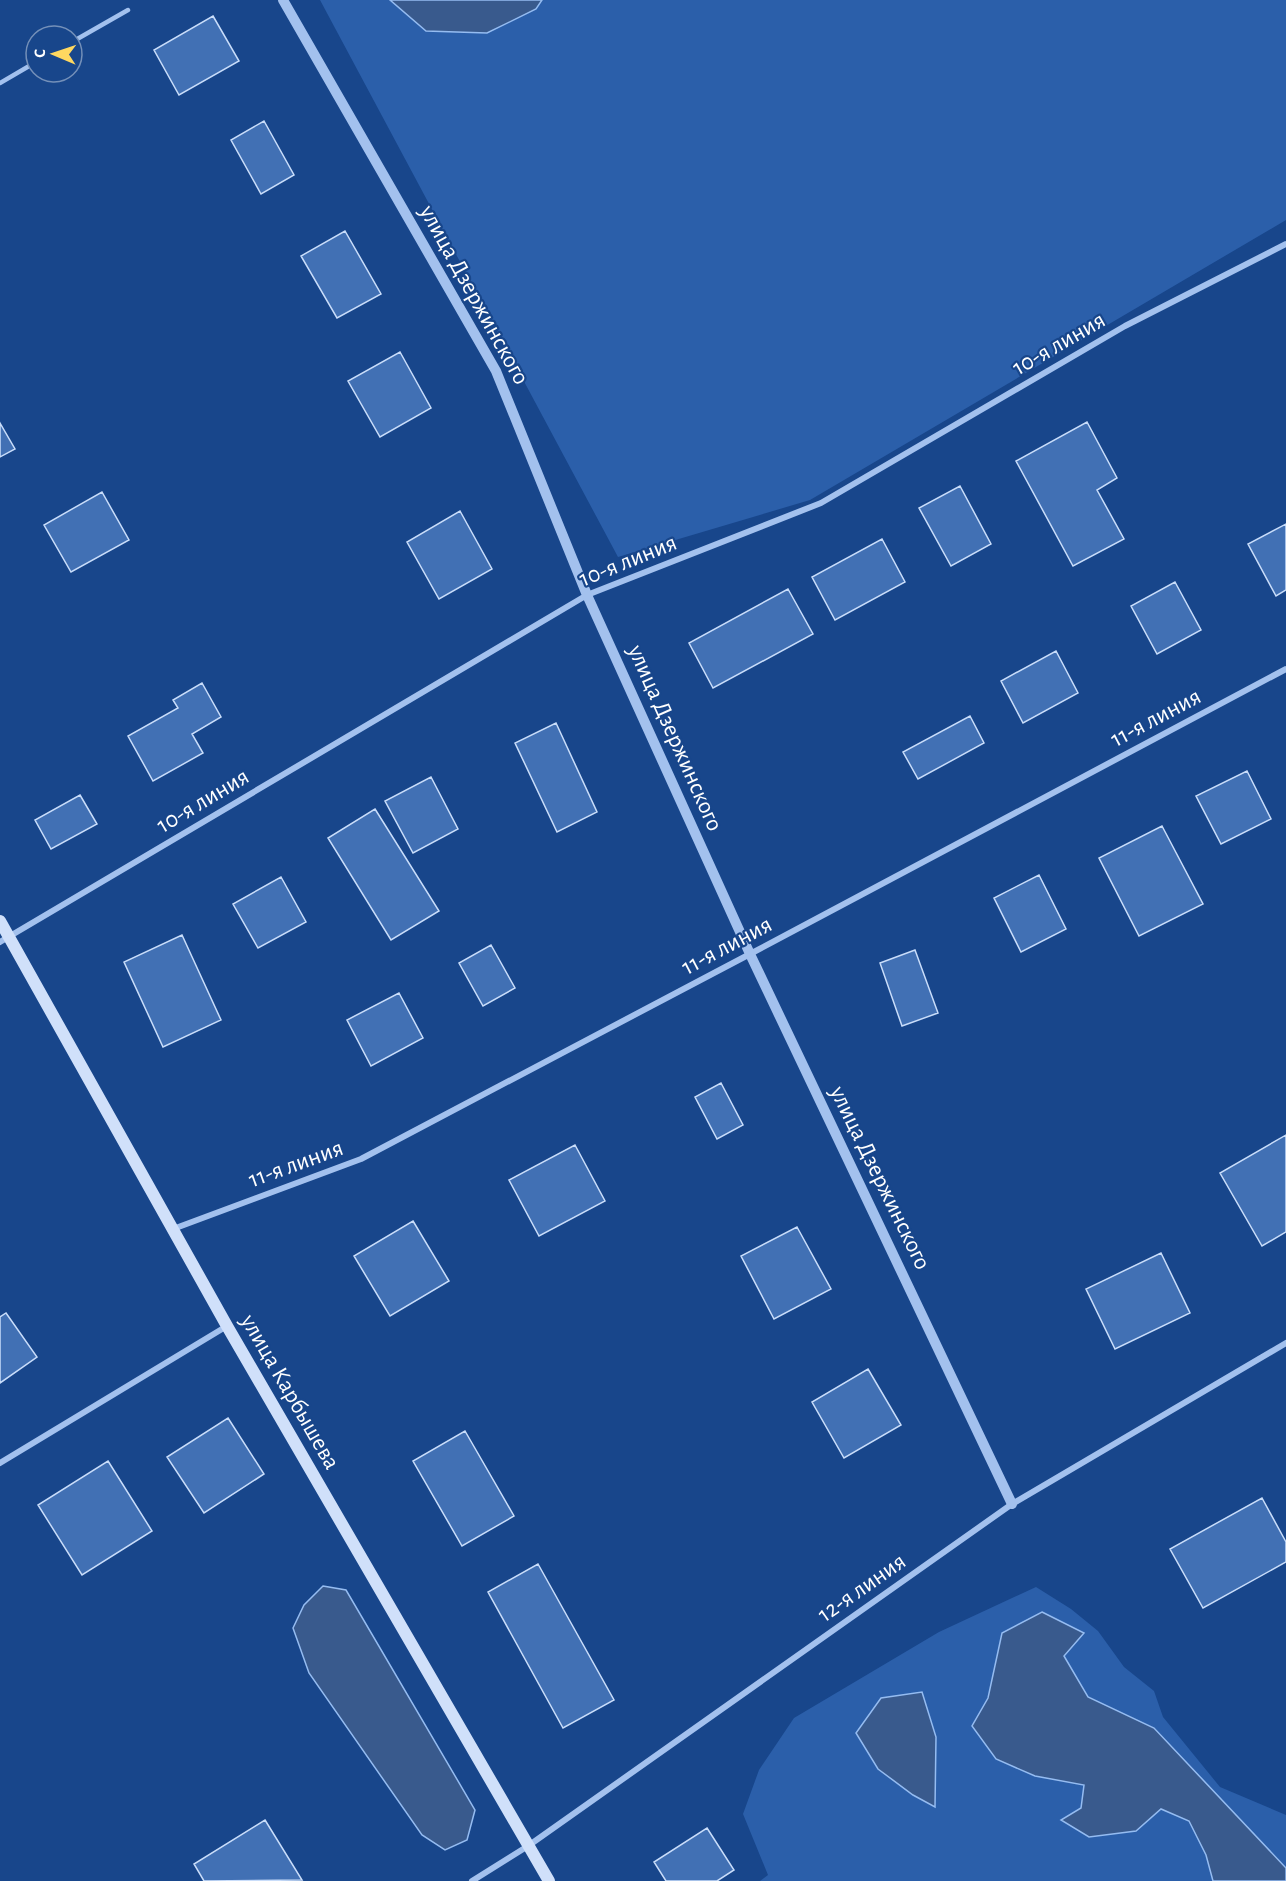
<svg xmlns="http://www.w3.org/2000/svg" width="1286" height="1881" viewBox="0 0 1286 1881" font-family="'Alegreya Sans',sans-serif">
<style>
.green{fill:#2b5faa}
.water{fill:#395a8d;stroke:#95bcf1;stroke-width:1.5}
.building{fill:#4170b4;stroke:#c9ddfa;stroke-width:1.5}
.lines{fill:none;stroke-linecap:round;stroke-linejoin:round}
.service{stroke:#a3c1ee;stroke-width:4.5}
.minor{stroke:#a3c1ee;stroke-width:6}
.tertiary{stroke:#a3c1ee;stroke-width:10}
.secondary{stroke:#d0e0fa;stroke-width:12}
.labels{text-anchor:middle;dominant-baseline:central;stroke-width:4.5;stroke-linejoin:round;paint-order:stroke}
.street-label{font-size:24px;fill:#fff;stroke:#18468b}
</style>
<rect width="100%" height="100%" fill="#18468b"/>
<path class="green" d="M320 0H390L426 31 487 33 536 9 542 0H1286V220L810 500 618 557Z
M1036 1587 1071 1609 1098 1631 1124 1667 1154 1691 1163 1717 1220 1787 1286 1815V1868L1154 1728 1088 1697 1064 1656 1002 1633 988 1698 972 1726 1035 1776 1084 1785 1081 1808 1136 1831 1161 1809 1189 1821 1206 1855 1213 1881H760L768 1875 743 1814 759 1770 794 1718 939 1632Z"/>
<path class="water" d="M390 0H542L536 9 487 33 426 31Z
M323 1586 346 1590 475 1810 467 1840 445 1850 422 1835 309 1673 293 1628 304 1605Z
M1042 1612 1084 1633 1064 1656 1088 1697 1154 1728 1286 1868V1881H1213L1206 1855 1189 1821 1161 1809 1136 1831 1089 1837 1061 1820 1081 1808 1084 1785 1035 1776 996 1759 972 1726 988 1698 1002 1633Z
M922 1692 936 1737 935 1807 913 1795 878 1769 856 1733 881 1698Z"/>
<path class="building" d="M213 16 239 61 179 95 154 50Z
M264 121 294 175 261 194 231 140Z
M345 231 381 294 337 318 301 256Z
M400 352 431 408 380 437 348 381Z
M1087 422 1117 478 1097 490 1124 539 1073 566 1016 461Z
M0 423 15 449 0 457Z
M960 486 991 544 951 566 919 508Z
M102 492 129 540 71 572 44 525Z
M460 511 492 569 439 599 407 542Z
M1286 524V590L1276 596 1248 544Z
M882 539 905 582 835 620 812 577Z
M1175 582 1201 630 1157 654 1131 606Z
M788 589 813 634 713 688 689 643Z
M1056 651 1078 693 1023 723 1001 681Z
M202 683 221 717 192 734 203 753 153 781 128 736 178 708 173 700Z
M970 716 984 743 918 779 903 752Z
M556 723 597 812 557 832 515 743Z
M1247 771 1271 819 1221 844 1196 796Z
M431 777 458 829 413 853 385 801Z
M80 795 97 824 51 849 35 820Z
M375 809 439 911 391 940 328 838Z
M1162 826 1203 904 1139 936 1099 858Z
M1039 875 1066 929 1021 952 994 898Z
M281 877 306 922 258 948 233 904Z
M182 935 221 1020 163 1047 124 962Z
M491 945 515 988 483 1006 459 963Z
M915 950 938 1013 902 1026 880 963Z
M399 993 423 1038 371 1066 347 1020Z
M721 1083 743 1125 717 1139 695 1097Z
M1286 1135V1232L1262 1246 1220 1173Z
M575 1145 605 1201 539 1236 509 1180Z
M413 1221 449 1281 390 1316 354 1256Z
M797 1227 831 1289 774 1319 741 1256Z
M1161 1253 1190 1313 1115 1349 1086 1289Z
M6 1313 37 1357 0 1383V1317Z
M868 1369 901 1425 844 1458 812 1402Z
M228 1418 264 1474 204 1513 167 1457Z
M465 1431 514 1516 462 1546 413 1461Z
M108 1461 152 1531 82 1575 38 1505Z
M1262 1498 1286 1542V1562L1203 1608 1170 1549Z
M538 1564 614 1700 563 1728 488 1592Z
M265 1820 302 1880 204 1881 194 1864Z
M707 1828 734 1870 717 1881H666L654 1862Z"/>
<g class="lines">
<path class="service" d="M72 42 128 10
M0 83 36 62"/>
<path class="minor" d="M0 942 587 595 821 503 1125 326 1286 244
M173 1229 361 1159 750 954 1286 669
M0 1463 227 1326
M472 1881 528 1846 1012 1504 1286 1343"/>
<path class="tertiary" d="M283 0 496 371 587 595 750 954 1012 1504"/>
<path class="secondary" d="M0 921 227 1326 549 1881"/>
</g>
<g class="labels">
<g class="street-label">
<text transform="translate(474 295) rotate(61)">улица Дзержинского</text>
<text transform="translate(1059 344) rotate(-30)">10-я линия</text>
<text transform="translate(628 561) rotate(-22)">10-я линия</text>
<text transform="translate(1156 718) rotate(-28)">11-я линия</text>
<text transform="translate(675 738) rotate(66)">улица Дзержинского</text>
<text transform="translate(203 801) rotate(-31)">10-я линия</text>
<text transform="translate(727 946) rotate(-28)">11-я линия</text>
<text transform="translate(296 1164) rotate(-20)">11-я линия</text>
<text transform="translate(880 1178) rotate(64)">улица Дзержинского</text>
<text transform="translate(290 1392) rotate(60)">улица Карбышева</text>
<text transform="translate(862 1588) rotate(-35)">12-я линия</text>
</g>
</g>
<g transform="translate(54 54) rotate(272)"><circle r="28" fill="#18468b" stroke="#7490b9" stroke-width="1.5"/>
<path d="M0-4.5L10 22L0 15L-10 22Z" fill="#ffd860"/>
<text y="-9" font-size="16" font-weight="bold" text-anchor="middle" fill="#ffffff">С</text>
</g>
</svg>
